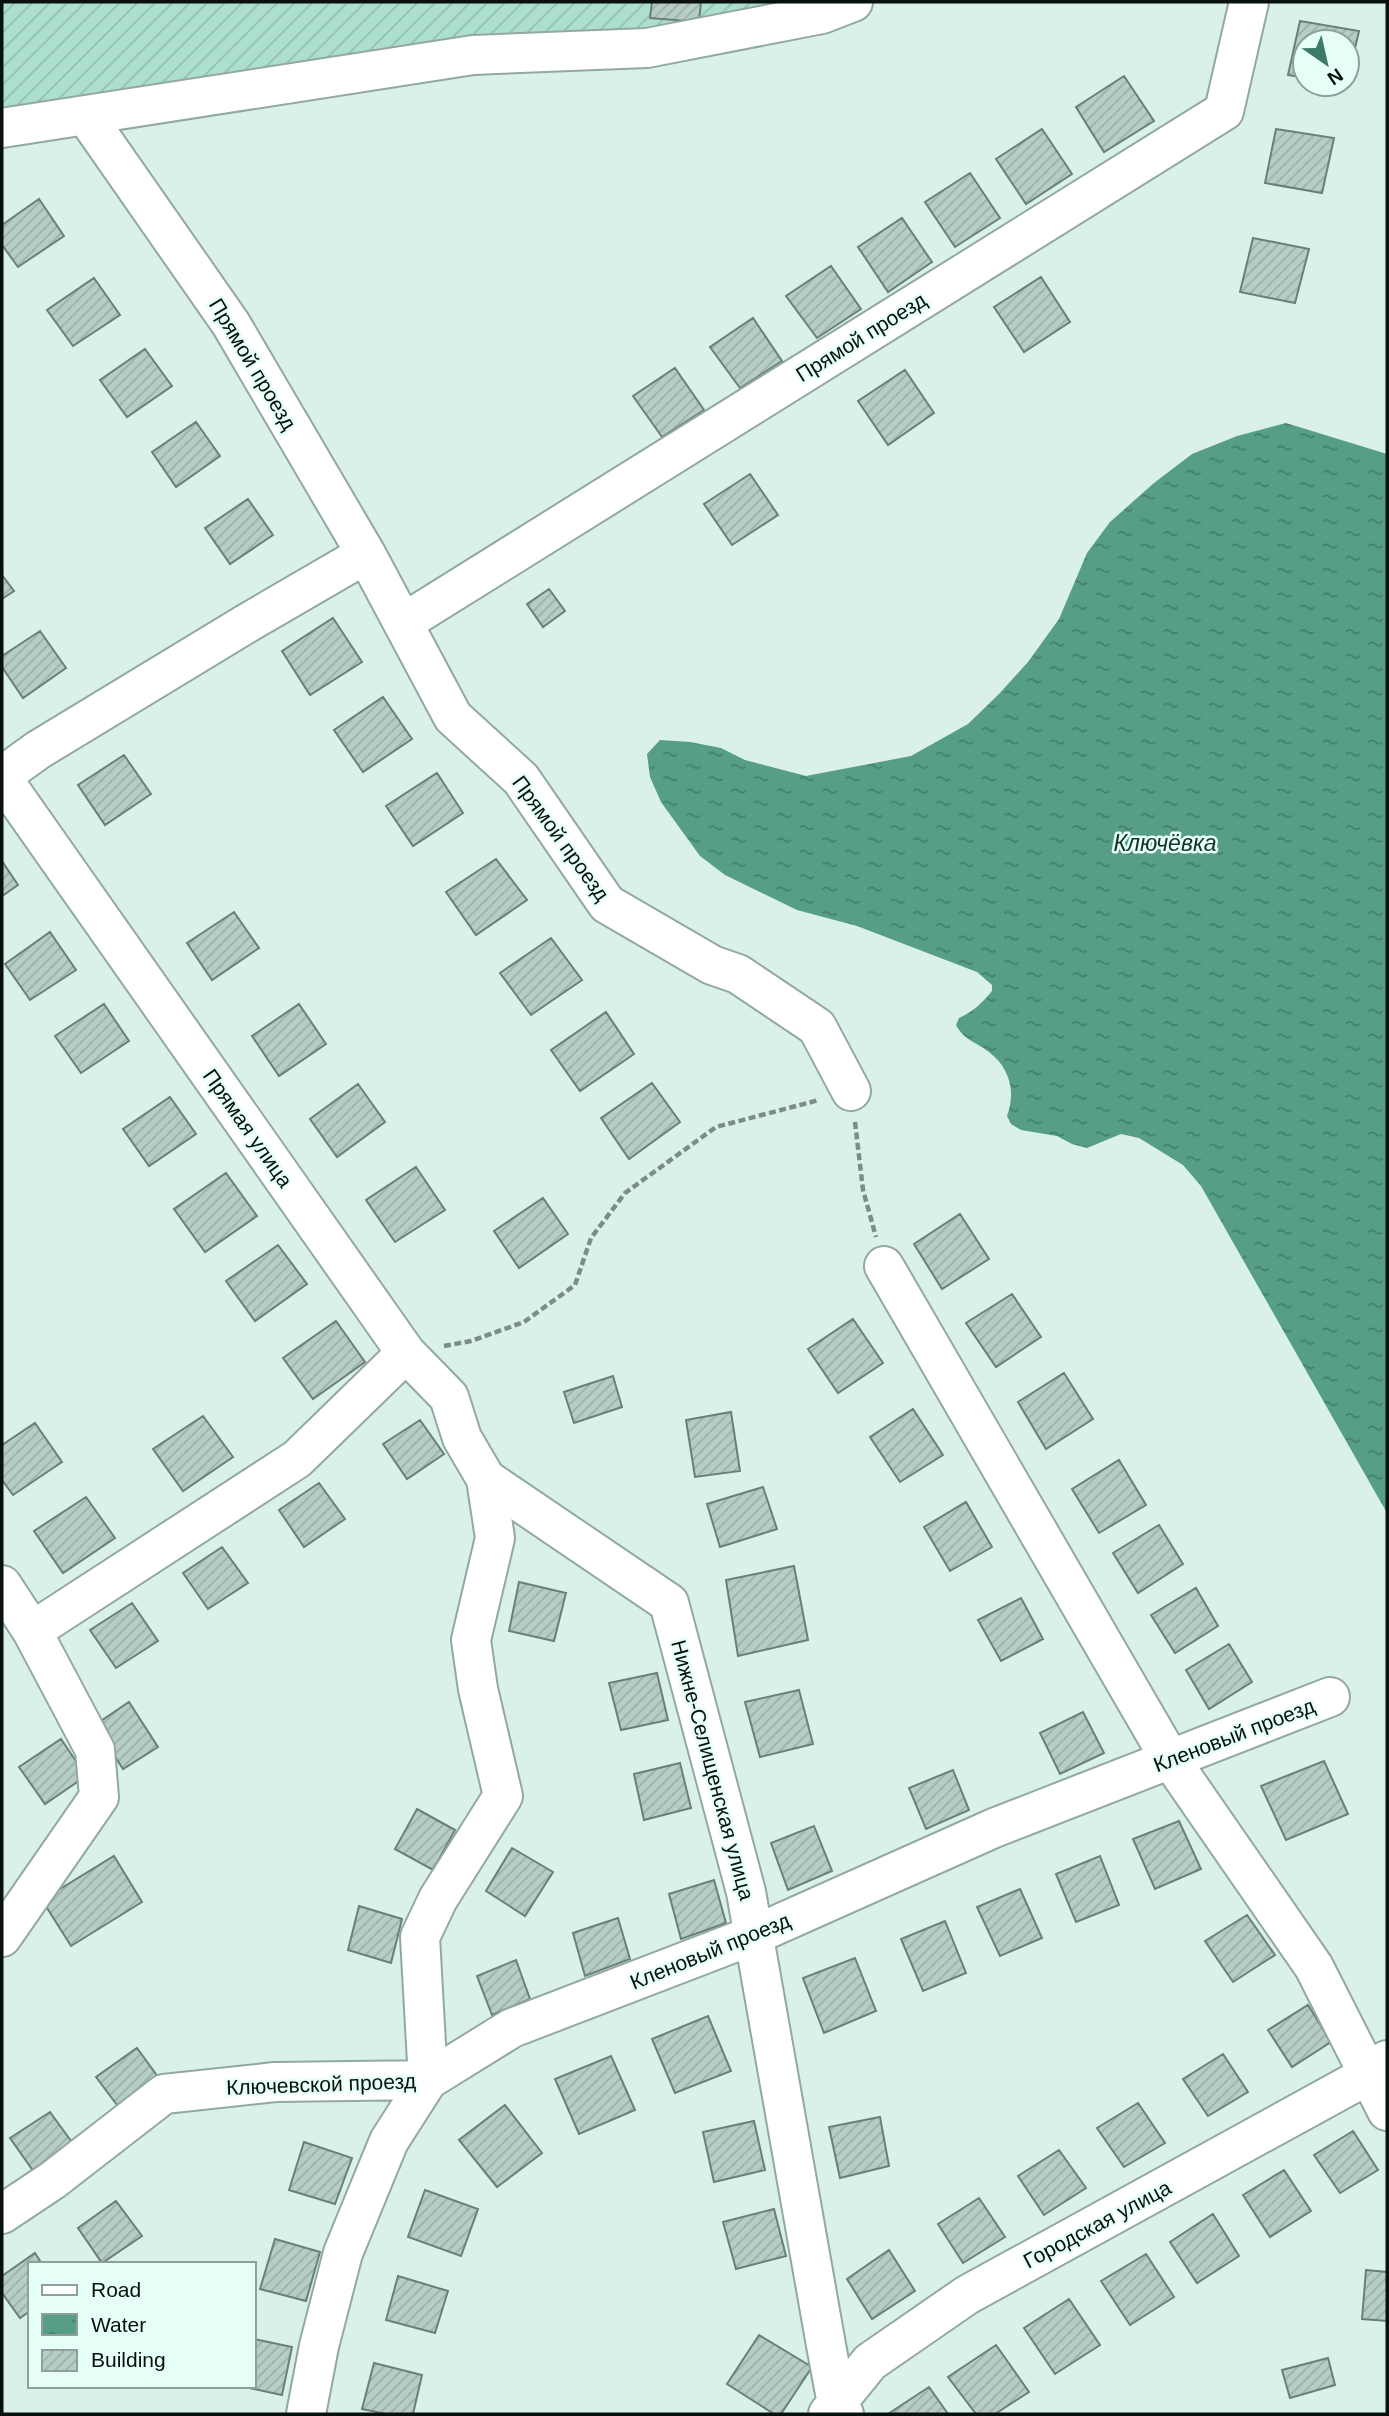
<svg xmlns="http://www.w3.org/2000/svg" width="1389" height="2416" viewBox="0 0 1389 2416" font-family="Helvetica,sans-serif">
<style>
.garden{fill:url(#garden-furrows)}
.water{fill:url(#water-ripples)}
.building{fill:url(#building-hatch);stroke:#6a8077;stroke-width:2}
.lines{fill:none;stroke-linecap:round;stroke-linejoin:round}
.minor-casing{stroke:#93a9a0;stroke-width:42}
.path{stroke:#7c8d86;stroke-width:4.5;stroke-dasharray:7 3.5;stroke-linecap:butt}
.minor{stroke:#fff;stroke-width:38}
.labels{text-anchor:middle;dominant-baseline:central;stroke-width:5;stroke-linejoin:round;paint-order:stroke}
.street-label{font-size:21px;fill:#09110e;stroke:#e6fff5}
.water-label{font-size:23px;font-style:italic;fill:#113329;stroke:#e6fff5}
</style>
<defs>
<pattern id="garden-furrows" width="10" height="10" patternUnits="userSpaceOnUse" patternTransform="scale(1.75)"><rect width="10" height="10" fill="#ace0cc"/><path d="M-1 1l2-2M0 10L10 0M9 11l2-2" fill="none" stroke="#93bfae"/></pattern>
<pattern id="water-ripples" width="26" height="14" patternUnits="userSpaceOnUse" patternTransform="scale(1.75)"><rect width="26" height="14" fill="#569e85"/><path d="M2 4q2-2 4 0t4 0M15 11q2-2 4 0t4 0" fill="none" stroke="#457f6b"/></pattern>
<pattern id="building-hatch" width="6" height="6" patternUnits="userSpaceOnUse" patternTransform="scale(1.75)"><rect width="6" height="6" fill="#b6cdc4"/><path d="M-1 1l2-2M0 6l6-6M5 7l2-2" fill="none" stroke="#9bafa7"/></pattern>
</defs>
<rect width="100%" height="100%" fill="#d9f1e8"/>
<path class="garden" d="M2 2H818L787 11 2 107Z"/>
<path class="water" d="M1286 423 1387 454V1513L1201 1186 1183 1165 1139 1138 1121 1134 1087 1148 1072 1144 1057 1136 1021 1130 1011 1124 1007 1116C1016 1092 1010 1068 989 1052 976 1042 964 1040 956 1025L959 1018C973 1012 983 1002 992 991V985L977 972 857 926 797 910 725 875 700 856 661 802 650 777 647 754 660 740 690 742 721 748 745 760 806 776 911 756 968 724 999 694 1028 662 1059 619 1087 553 1110 522 1154 483 1192 454 1237 436Z"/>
<path class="building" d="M652 2H701L699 22 650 18Z
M1300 21 1359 31 1347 83V42H1305V78L1288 75Z
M1124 76 1154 121 1104 152 1076 107Z
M1042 129 1072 174 1026 204 996 159Z
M1276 129 1334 138 1322 193 1265 183Z
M970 173 1000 218 955 247 925 202Z
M39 199 64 236 18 267 2 245V225Z
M902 218 932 262 888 292 858 247Z
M1253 238 1309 249 1295 303 1240 292Z
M831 266 861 309 817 338 786 296Z
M1041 277 1070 322 1024 352 994 307Z
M94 278 120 315 73 346 47 310Z
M753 318 782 361 740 388 710 347Z
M145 349 172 386 127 417 100 380Z
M675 368 704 410 662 437 633 396Z
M905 370 934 413 888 445 858 401Z
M196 422 220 456 176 487 152 452Z
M750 474 778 515 732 545 704 504Z
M248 499 273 535 230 564 205 528Z
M2 575 14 591 2 599Z
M549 589 565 611 543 627 527 604Z
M333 618 362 662 310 695 282 651Z
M40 631 66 668 23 698 2 667V656Z
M383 697 412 739 363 772 334 730Z
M124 755 151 794 105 825 78 785Z
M437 773 463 813 413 846 386 806Z
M496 859 527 900 476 935 446 892Z
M2 861 18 885 2 896Z
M234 912 259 948 212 980 187 943Z
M50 932 76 970 30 1000 5 964Z
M551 938 582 980 531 1015 500 973Z
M104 1004 129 1041 81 1073 55 1036Z
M299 1004 326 1044 279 1076 252 1036Z
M606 1012 634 1054 580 1091 551 1050Z
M652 1083 680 1122 629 1159 601 1118Z
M358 1084 385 1122 337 1157 310 1119Z
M170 1097 196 1134 149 1166 123 1129Z
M416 1167 445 1210 395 1242 366 1200Z
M226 1173 257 1216 205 1252 174 1209Z
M543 1198 568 1234 519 1268 494 1231Z
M960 1214 989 1259 942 1289 914 1244Z
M278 1245 307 1284 255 1321 226 1281Z
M1012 1294 1041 1337 996 1367 966 1323Z
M853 1319 883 1363 838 1393 808 1349Z
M336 1321 365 1362 313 1399 283 1358Z
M1064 1373 1093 1419 1046 1449 1018 1402Z
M613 1376 622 1407 574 1423 564 1392Z
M913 1409 943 1455 900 1482 870 1437Z
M731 1412 740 1471 695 1477 686 1420Z
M203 1416 233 1457 183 1491 153 1449Z
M420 1420 444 1454 407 1479 383 1444Z
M35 1423 62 1462 13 1495 2 1480V1445Z
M1119 1460 1146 1505 1099 1533 1072 1489Z
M319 1483 345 1519 304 1547 279 1510Z
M763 1487 777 1529 720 1547 707 1504Z
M86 1497 115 1538 63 1573 34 1531Z
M966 1502 992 1547 950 1571 924 1527Z
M1159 1525 1183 1564 1138 1593 1113 1553Z
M222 1547 248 1583 208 1609 183 1573Z
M794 1566 808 1640 738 1656 726 1580Z
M519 1582 566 1593 554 1641 509 1631Z
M1196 1588 1218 1626 1175 1653 1151 1615Z
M1021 1598 1043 1639 1001 1661 978 1620Z
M132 1603 158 1641 116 1668 90 1630Z
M1229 1644 1252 1682 1209 1709 1186 1670Z
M657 1673 668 1720 621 1730 609 1683Z
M799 1690 813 1744 760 1757 745 1702Z
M129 1702 158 1747 123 1769 95 1725Z
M1083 1712 1104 1753 1060 1774 1040 1733Z
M61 1739 86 1776 45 1804 19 1767Z
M1324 1761 1348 1814 1286 1840 1261 1786Z
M680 1763 691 1808 644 1820 634 1774Z
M953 1770 969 1810 926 1829 909 1788Z
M417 1809 455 1830 433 1870 395 1849Z
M1179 1821 1201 1869 1155 1889 1133 1839Z
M814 1826 832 1871 788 1890 771 1843Z
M512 1848 553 1872 525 1916 486 1891Z
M114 1856 142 1902 71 1946 42 1900Z
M1100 1856 1119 1905 1076 1922 1056 1874Z
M714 1880 726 1923 681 1939 669 1894Z
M1020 1889 1042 1938 1000 1956 977 1907Z
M359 1906 402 1919 391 1963 348 1950Z
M1247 1915 1275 1955 1233 1982 1205 1941Z
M618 1918 630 1959 585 1976 573 1933Z
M945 1921 966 1973 923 1991 901 1939Z
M855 1958 876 2011 824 2033 803 1978Z
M516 1960 530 1999 492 2015 477 1976Z
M1308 2005 1331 2042 1292 2067 1268 2030Z
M708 2016 731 2071 675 2093 652 2039Z
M137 2048 161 2081 120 2109 96 2077Z
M1223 2054 1248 2092 1208 2116 1183 2079Z
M611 2056 635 2110 579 2134 555 2079Z
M1138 2103 1165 2143 1124 2167 1097 2128Z
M505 2105 542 2153 497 2187 459 2140Z
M50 2112 74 2145 34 2172 10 2138Z
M880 2117 889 2166 840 2178 829 2127Z
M754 2121 765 2170 714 2182 703 2132Z
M1353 2131 1378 2170 1340 2193 1314 2155Z
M304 2142 352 2158 335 2204 289 2190Z
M1059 2150 1086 2188 1044 2215 1018 2176Z
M1284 2170 1311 2211 1270 2237 1243 2195Z
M425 2190 478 2209 461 2256 408 2237Z
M979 2198 1005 2237 963 2263 938 2224Z
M116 2201 142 2236 102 2263 78 2228Z
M774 2209 786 2256 736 2269 723 2222Z
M1213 2214 1239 2256 1197 2283 1170 2242Z
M275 2239 320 2252 306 2301 260 2289Z
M889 2250 915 2291 872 2319 847 2279Z
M35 2253 42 2264H30V2311L20 2318 2 2293V2276Z
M1146 2254 1174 2297 1130 2325 1101 2281Z
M1366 2270 1387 2272V2321L1362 2319Z
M398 2276 448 2291 435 2333 386 2320Z
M1069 2299 1100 2345 1055 2374 1024 2328Z
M759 2335 812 2367 781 2414H774L727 2384Z
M254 2339 292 2347 282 2395 240 2386H254Z
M996 2345 1029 2392 995 2414H976L948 2377Z
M1328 2358 1335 2385 1290 2398 1282 2370Z
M374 2363 422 2375 413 2414H386L362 2409Z
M929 2387 948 2414H888Z"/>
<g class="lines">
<g class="minor-casing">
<path id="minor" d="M86 116 231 324 366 554 453 717 521 779 607 904 712 965 738 974 817 1027 851 1091
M2 128 473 55 647 48 822 14 853 2
M403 623 1224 111 1249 2
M2 776 38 750 249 622 366 554
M2 778 406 1353 449 1397 462 1438 486 1479 495 1538 471 1640 478 1689 503 1796 438 1899 420 1937 428 2080
M884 1266 1170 1759 1314 1967 1387 2111
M486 1479 669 1603 746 1892 826 2345 837 2404 844 2414
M2 1585 32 1631 95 1750 99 1797 2 1937
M32 1631 297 1459 406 1353
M2 2214 53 2180 164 2094 275 2082 428 2080
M306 2414 319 2346 343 2253 389 2141 428 2080 512 2028 754 1935 994 1828 1330 1697
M828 2414 870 2362 967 2295 1368 2075 1387 2060"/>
</g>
<path class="path" d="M855 1122 863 1190 876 1237
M444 1346 471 1341 524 1322 575 1285 591 1238 625 1193 716 1127 819 1100"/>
<use href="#minor" class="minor"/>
</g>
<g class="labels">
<g class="street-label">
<text transform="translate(861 337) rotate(-32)">Прямой проезд</text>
<text transform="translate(253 364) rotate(59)">Прямой проезд</text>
<text transform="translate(561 838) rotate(54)">Прямой проезд</text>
<text transform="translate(248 1128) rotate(55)">Прямая улица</text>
<text transform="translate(1234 1735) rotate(-21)">Кленовый проезд</text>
<text transform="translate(713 1770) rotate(75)">Нижне-Селищенская улица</text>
<text transform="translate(710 1951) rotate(-22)">Кленовый проезд</text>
<text transform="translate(321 2084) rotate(-2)">Ключевской проезд</text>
<text transform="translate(1097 2224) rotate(-28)">Городская улица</text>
</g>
<g class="water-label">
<text x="1165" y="843">Ключёвка</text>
</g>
</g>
<rect width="1389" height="2416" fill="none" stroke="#09110e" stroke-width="7"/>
<rect x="28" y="2262" width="228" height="126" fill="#e6fff5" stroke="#8ea099" stroke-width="2"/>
<rect x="42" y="2285" width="35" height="10" fill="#ffffff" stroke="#8ea099" stroke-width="2"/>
<text x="91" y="2297" font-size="21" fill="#09110e">Road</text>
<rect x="42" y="2314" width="35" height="21" fill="url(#water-ripples)" stroke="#8ea099" stroke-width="2"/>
<text x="91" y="2332" font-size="21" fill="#09110e">Water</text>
<rect x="42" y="2350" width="35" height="21" fill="url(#building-hatch)" stroke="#8ea099" stroke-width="2"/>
<text x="91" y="2367" font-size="21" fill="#09110e">Building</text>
<g transform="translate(1326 63) rotate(146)"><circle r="33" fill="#e6fff5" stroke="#8ea099" stroke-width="2"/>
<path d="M0-5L12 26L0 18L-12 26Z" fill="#3e7b67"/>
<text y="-10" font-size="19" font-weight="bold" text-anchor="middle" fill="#09110e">N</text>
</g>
</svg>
